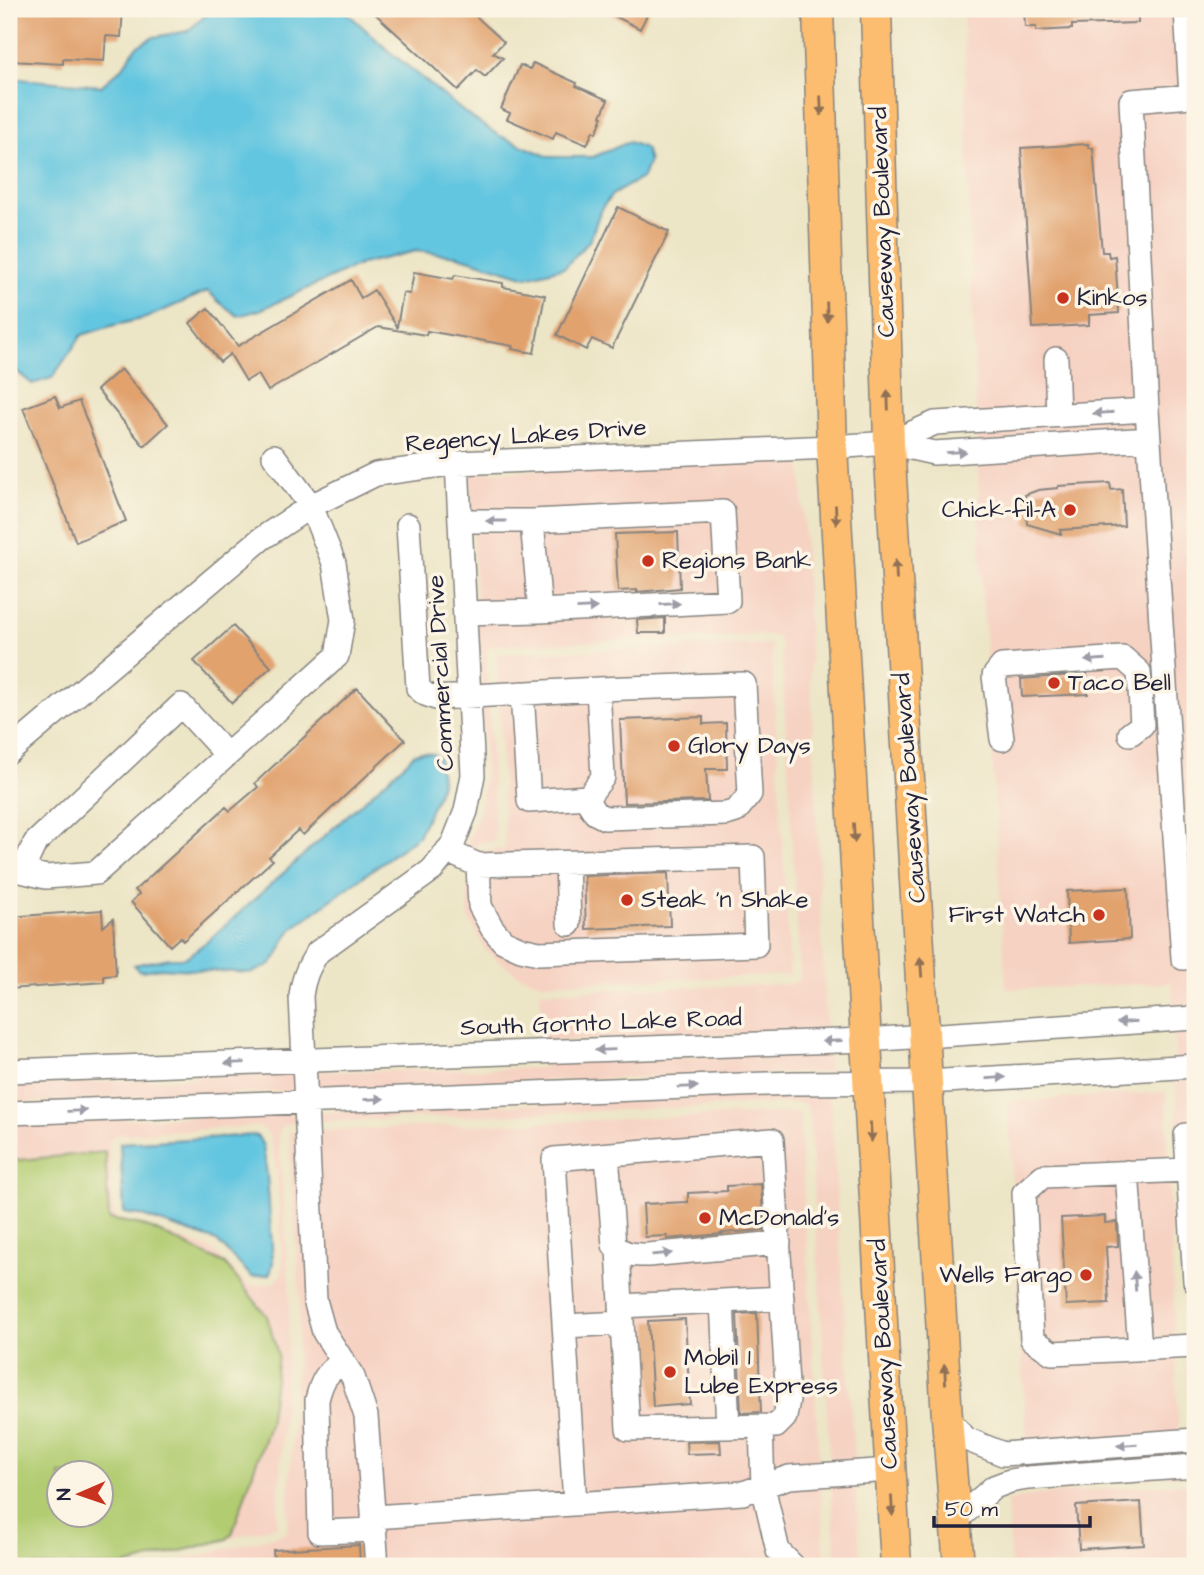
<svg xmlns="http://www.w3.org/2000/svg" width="1204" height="1575" viewBox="0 0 1204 1575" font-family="'Architects Daughter',sans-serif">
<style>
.built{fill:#f6d2c3}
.green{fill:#b1cc71;stroke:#6a7756;stroke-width:2;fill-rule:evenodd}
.water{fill:#63c6e0;stroke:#42748e;stroke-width:2}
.building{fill:#e1a26e}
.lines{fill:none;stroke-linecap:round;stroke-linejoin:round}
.minor-casing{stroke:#878480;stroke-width:26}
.major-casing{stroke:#878480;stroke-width:33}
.minor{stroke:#fff;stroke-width:23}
.major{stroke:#fcbd6f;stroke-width:30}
.oneway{fill:#8f7055}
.oneway2{fill:#9c9ca7}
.poi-dot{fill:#c8321e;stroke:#fcf5e5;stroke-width:2.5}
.labels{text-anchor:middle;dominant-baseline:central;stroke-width:7;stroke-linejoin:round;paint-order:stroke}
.street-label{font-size:24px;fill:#22223b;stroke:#fcf5e5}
.poi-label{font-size:24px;fill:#22223b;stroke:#fcf5e5;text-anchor:start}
</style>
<rect width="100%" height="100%" fill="#fcf5e5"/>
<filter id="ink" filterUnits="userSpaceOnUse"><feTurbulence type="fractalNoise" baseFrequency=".0143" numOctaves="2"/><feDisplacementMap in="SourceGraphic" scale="14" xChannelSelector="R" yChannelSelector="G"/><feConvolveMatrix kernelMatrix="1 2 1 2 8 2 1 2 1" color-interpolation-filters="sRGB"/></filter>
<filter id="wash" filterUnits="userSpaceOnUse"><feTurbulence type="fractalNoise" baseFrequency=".00686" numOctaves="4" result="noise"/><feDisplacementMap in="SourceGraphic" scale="28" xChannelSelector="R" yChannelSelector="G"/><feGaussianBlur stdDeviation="1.57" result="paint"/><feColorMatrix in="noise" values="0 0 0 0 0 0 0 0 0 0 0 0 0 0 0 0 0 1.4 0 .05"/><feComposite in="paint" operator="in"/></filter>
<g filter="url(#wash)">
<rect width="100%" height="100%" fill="#ece5c6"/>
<path class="built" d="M963 9H1195V1566H1011L1007 1502 1034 1495 1191 1483 1172 983 1006 989 981 568Z
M801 459 826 1031 543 1041 540 992 790 984 799 980 800 975 781 644 777 637 771 635 497 645 490 647 487 654 495 841 478 843 467 861 468 838 479 813 485 774 470 473Z
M771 644 790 975 541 983 517 974 486 951 469 919 467 885 483 851 505 849 497 654Z
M827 1052 829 1072 558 1080 9 1103V1087L307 1072 543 1068 544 1063Z
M1166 1092 1180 1475 1029 1486 1008 1102Z
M794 1094H830L861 1566H836L809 1112 805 1104 798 1103 289 1123 283 1125 279 1133 290 1302 277 1526 227 1539 232 1534 269 1425 180 1241 152 1229 211 1249 248 1285 254 1286 272 1283 278 1280 281 1275 283 1261 277 1175 270 1136 263 1128 257 1126 119 1134 113 1136 109 1144 114 1214 117 1220 108 1219 105 1152 9 1161V1124Z
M799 1112 825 1566H160L287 1533 300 1302 289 1132Z"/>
<path class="green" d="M105 1152 109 1219 137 1224 152 1229 225 1264 267 1316 278 1355 269 1425 232 1534 227 1539 124 1566H9V1161ZM60 1474H102V1516H60Z"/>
<path class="water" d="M210 9H343L389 51 465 113 500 136 549 157H593L629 142 645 148 649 161 643 177 612 195 601 209 590 240 565 267 527 277 458 256 416 251 361 264 260 310 238 316 219 302 208 291 146 318 111 326 82 335 52 378 32 384 9 365V78L101 86 123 67 136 47 154 37 188 31 209 12Z
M421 752 432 753 439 758 441 782 437 796 418 836 293 928 284 941 278 955 270 965 252 973 160 968 143 971 138 970 134 965 170 958H185L209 940 409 760 414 754Z
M257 1135 263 1146 267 1175 273 1262 270 1274 252 1277 217 1241 139 1215 124 1213 120 1143Z"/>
<g id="blocks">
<path class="building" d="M9 9H123L121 37 106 36 104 61 63 59V64L12 61V54H9Z
M370 9H468L504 42 493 53 503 58 485 77 477 70 458 90Z
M601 9H650L640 29Z
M1024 9H1138V23L1072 25V29L1036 31V27H1025Z
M533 63 577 83 576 86 608 100 601 116 603 117 596 133 593 131 587 145 556 132 553 139 507 119 510 113 501 109 520 65 530 69Z
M1088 144 1089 148H1093L1102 252H1108L1109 257 1115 256 1119 313 1089 315V325L1033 328 1021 148Z
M618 207 669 232 612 348 592 339 586 350 557 335Z
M414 272 453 279 455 275 503 283V287L545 295 534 353 512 349 513 346 427 331 426 335 378 327 268 391 258 374 246 381 230 354 220 362 190 323 208 308 238 346 351 280 361 298 374 290 397 327 403 293 410 294Z
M121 369 168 424 144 446 97 390Z
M55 396 60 408 79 401 126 521 76 542 23 408Z
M1110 483 1111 490 1122 489 1124 526 1060 530 1061 534 1027 524 1025 495 1038 490 1058 488V486Z
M678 532 680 588 637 592V590L618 591 615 534Z
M665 618V633H638L637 620Z
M233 626 271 667 232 703 194 661Z
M1087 674 1088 694 1022 697 1021 679Z
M357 688 405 740 303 835 298 830 269 857 273 860 183 941 180 937 170 946 131 902 139 894 135 890 226 807 230 811 258 787 255 783Z
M703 717V724L726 723 727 769H706L708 801 624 803 620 720Z
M668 873 670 926 586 929 584 876Z
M1128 888 1130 939 1069 943 1067 891Z
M102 910 103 927 113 919 116 975 104 976V982L9 989V917Z
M761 1184 764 1230 721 1233 722 1234 667 1239V1236L645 1237 643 1204 688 1202V1193L727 1191V1186Z
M1105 1216V1223L1117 1222 1118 1246 1106 1247 1109 1303 1066 1305 1061 1218Z
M757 1313 761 1412 741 1413 737 1314Z
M685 1319 690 1404 653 1407 648 1321Z
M720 1441 721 1453 687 1454 686 1442Z
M1141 1502 1144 1545 1079 1549 1076 1506Z
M359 1545 360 1566H274L273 1550Z"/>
</g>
</g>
<g filter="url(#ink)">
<use href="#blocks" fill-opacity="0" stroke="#878480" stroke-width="2"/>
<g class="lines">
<g class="minor-casing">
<path id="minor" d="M1186 9 1191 96 1131 101 1147 410 1183 958 1195 957
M1056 359 1058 415
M889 443 935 423 1147 410
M460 521H532L723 512 728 601 540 611 465 613
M532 521 540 611
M408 525 418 688 425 694 436 698 598 689 744 684 750 794 736 811 726 814 605 818 595 813 585 797
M522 693 529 801 588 797 603 777 598 689
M1002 739 994 676 1002 666 1123 658 1139 672 1142 725 1130 734
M9 752 261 539 311 506 376 474 457 463 832 447 889 443 934 453 1149 439
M447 851 478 865 480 906 492 928 503 941 521 949 539 953 756 945 753 857 478 865
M567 863 569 924
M9 868 46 877 96 873 337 656 343 620 334 563 311 506 274 456
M22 871 35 843 181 705 227 755
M9 1071 866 1040 1195 1018
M9 1113 794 1083 928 1082 1195 1066
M1186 1135 1195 1281
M607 1155 614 1245C623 1255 635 1255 648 1255L779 1243
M1188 1170 1043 1176 1024 1193 1032 1339 1052 1353 1195 1346
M1127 1172 1140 1349
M722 1301 728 1427
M621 1306 782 1298
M564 1326 622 1323
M343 1361C326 1374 322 1379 317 1400L320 1532 374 1530
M947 1418 966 1439 1003 1454 1195 1440
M761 1427 763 1486 778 1551 793 1566
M575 1504 554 1159 772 1140 788 1400 785 1417 776 1426 628 1429 618 1249
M373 1517 743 1493 789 1477 890 1470
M955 1521 994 1487 1010 1481 1028 1478 1195 1466
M377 1566 366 1416 353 1377 324 1332 315 1300 301 996C303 979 308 967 318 952L432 870 453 844 466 811 473 775 457 463"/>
</g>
<g class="major-casing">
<path id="major" d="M818 9 832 447 896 1566
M876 9 889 443 947 1418 959 1566"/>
</g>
<use href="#minor" class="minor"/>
<use href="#major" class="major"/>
</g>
<defs><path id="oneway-solid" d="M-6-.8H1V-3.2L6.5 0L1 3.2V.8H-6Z" transform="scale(1.75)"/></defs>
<g class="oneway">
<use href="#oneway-solid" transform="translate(821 106) rotate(88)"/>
<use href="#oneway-solid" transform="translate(827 312) rotate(88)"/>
<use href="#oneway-solid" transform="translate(888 400) rotate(-92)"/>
<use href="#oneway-solid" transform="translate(836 515) rotate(87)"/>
<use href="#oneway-solid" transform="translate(896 570) rotate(-93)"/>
<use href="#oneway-solid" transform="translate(854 833) rotate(87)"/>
<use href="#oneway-solid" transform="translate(921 967) rotate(-94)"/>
<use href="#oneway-solid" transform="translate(871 1132) rotate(87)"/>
<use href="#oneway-solid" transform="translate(945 1374) rotate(-93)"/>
<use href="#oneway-solid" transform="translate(892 1506) rotate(87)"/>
</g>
<g class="oneway2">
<use href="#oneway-solid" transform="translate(1103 413) rotate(176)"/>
<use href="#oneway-solid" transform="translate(956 452) rotate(-3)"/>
<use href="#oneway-solid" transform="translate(496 521) rotate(180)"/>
<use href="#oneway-solid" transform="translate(670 604) rotate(-3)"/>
<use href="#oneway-solid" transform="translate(587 608) rotate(-3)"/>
<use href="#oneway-solid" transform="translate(1095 660) rotate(176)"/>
<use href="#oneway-solid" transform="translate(1127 1022) rotate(176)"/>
<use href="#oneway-solid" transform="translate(832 1041) rotate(178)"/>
<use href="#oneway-solid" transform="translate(605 1050) rotate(178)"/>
<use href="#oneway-solid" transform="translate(235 1063) rotate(178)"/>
<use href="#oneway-solid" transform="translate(996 1078) rotate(-4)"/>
<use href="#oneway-solid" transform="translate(688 1087) rotate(-2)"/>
<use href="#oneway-solid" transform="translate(374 1099) rotate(-3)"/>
<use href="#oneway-solid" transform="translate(77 1111) rotate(-2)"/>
<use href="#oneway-solid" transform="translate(662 1254) rotate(-5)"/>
<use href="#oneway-solid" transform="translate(1135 1281) rotate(-94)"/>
<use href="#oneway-solid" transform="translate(1127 1445) rotate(176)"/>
</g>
</g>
<g class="poi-dot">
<circle cx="1063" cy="298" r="7"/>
<circle cx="1070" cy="510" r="7"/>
<circle cx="648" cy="561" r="7"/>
<circle cx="1054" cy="683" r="7"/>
<circle cx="674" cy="746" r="7"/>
<circle cx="627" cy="900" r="7"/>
<circle cx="1099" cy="915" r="7"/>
<circle cx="705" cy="1218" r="7"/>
<circle cx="1086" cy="1275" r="7"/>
<circle cx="670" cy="1372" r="7"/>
</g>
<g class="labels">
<g class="street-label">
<text transform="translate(883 222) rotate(-92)">Causeway Boulevard</text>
<text transform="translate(526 436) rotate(-4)">Regency Lakes Drive</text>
<text transform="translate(441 673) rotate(-93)">Commercial Drive</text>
<text transform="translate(910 788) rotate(-94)">Causeway Boulevard</text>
<text transform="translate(601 1023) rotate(-2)">South Gornto Lake Road</text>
<text transform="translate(884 1354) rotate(-93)">Causeway Boulevard</text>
</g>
<g class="poi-label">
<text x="1077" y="298">Kinkos</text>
<text x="1056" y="510" text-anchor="end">Chick-fil-A</text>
<text x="662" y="561">Regions Bank</text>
<text x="1068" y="683">Taco Bell</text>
<text x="688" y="746">Glory Days</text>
<text x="641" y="900">Steak 'n Shake</text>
<text x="1085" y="915" text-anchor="end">First Watch</text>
<text x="719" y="1218">McDonald's</text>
<text x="1072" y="1275" text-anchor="end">Wells Fargo</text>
<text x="684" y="1358">Mobil 1<tspan x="684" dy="28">Lube Express</tspan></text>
</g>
</g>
<rect width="1204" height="1575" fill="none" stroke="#fcf5e5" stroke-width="35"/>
<g transform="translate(80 1494) rotate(268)"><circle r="33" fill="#fcf5e5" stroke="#a5a1a1" stroke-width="2"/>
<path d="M0-5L12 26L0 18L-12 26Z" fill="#c8321e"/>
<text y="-10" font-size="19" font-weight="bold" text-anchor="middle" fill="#22223b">N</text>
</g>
<path d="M934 1516v10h156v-10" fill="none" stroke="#22223b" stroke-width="3.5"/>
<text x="945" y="1516" font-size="21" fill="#22223b" stroke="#fcf5e5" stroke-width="5" paint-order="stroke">50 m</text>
</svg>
